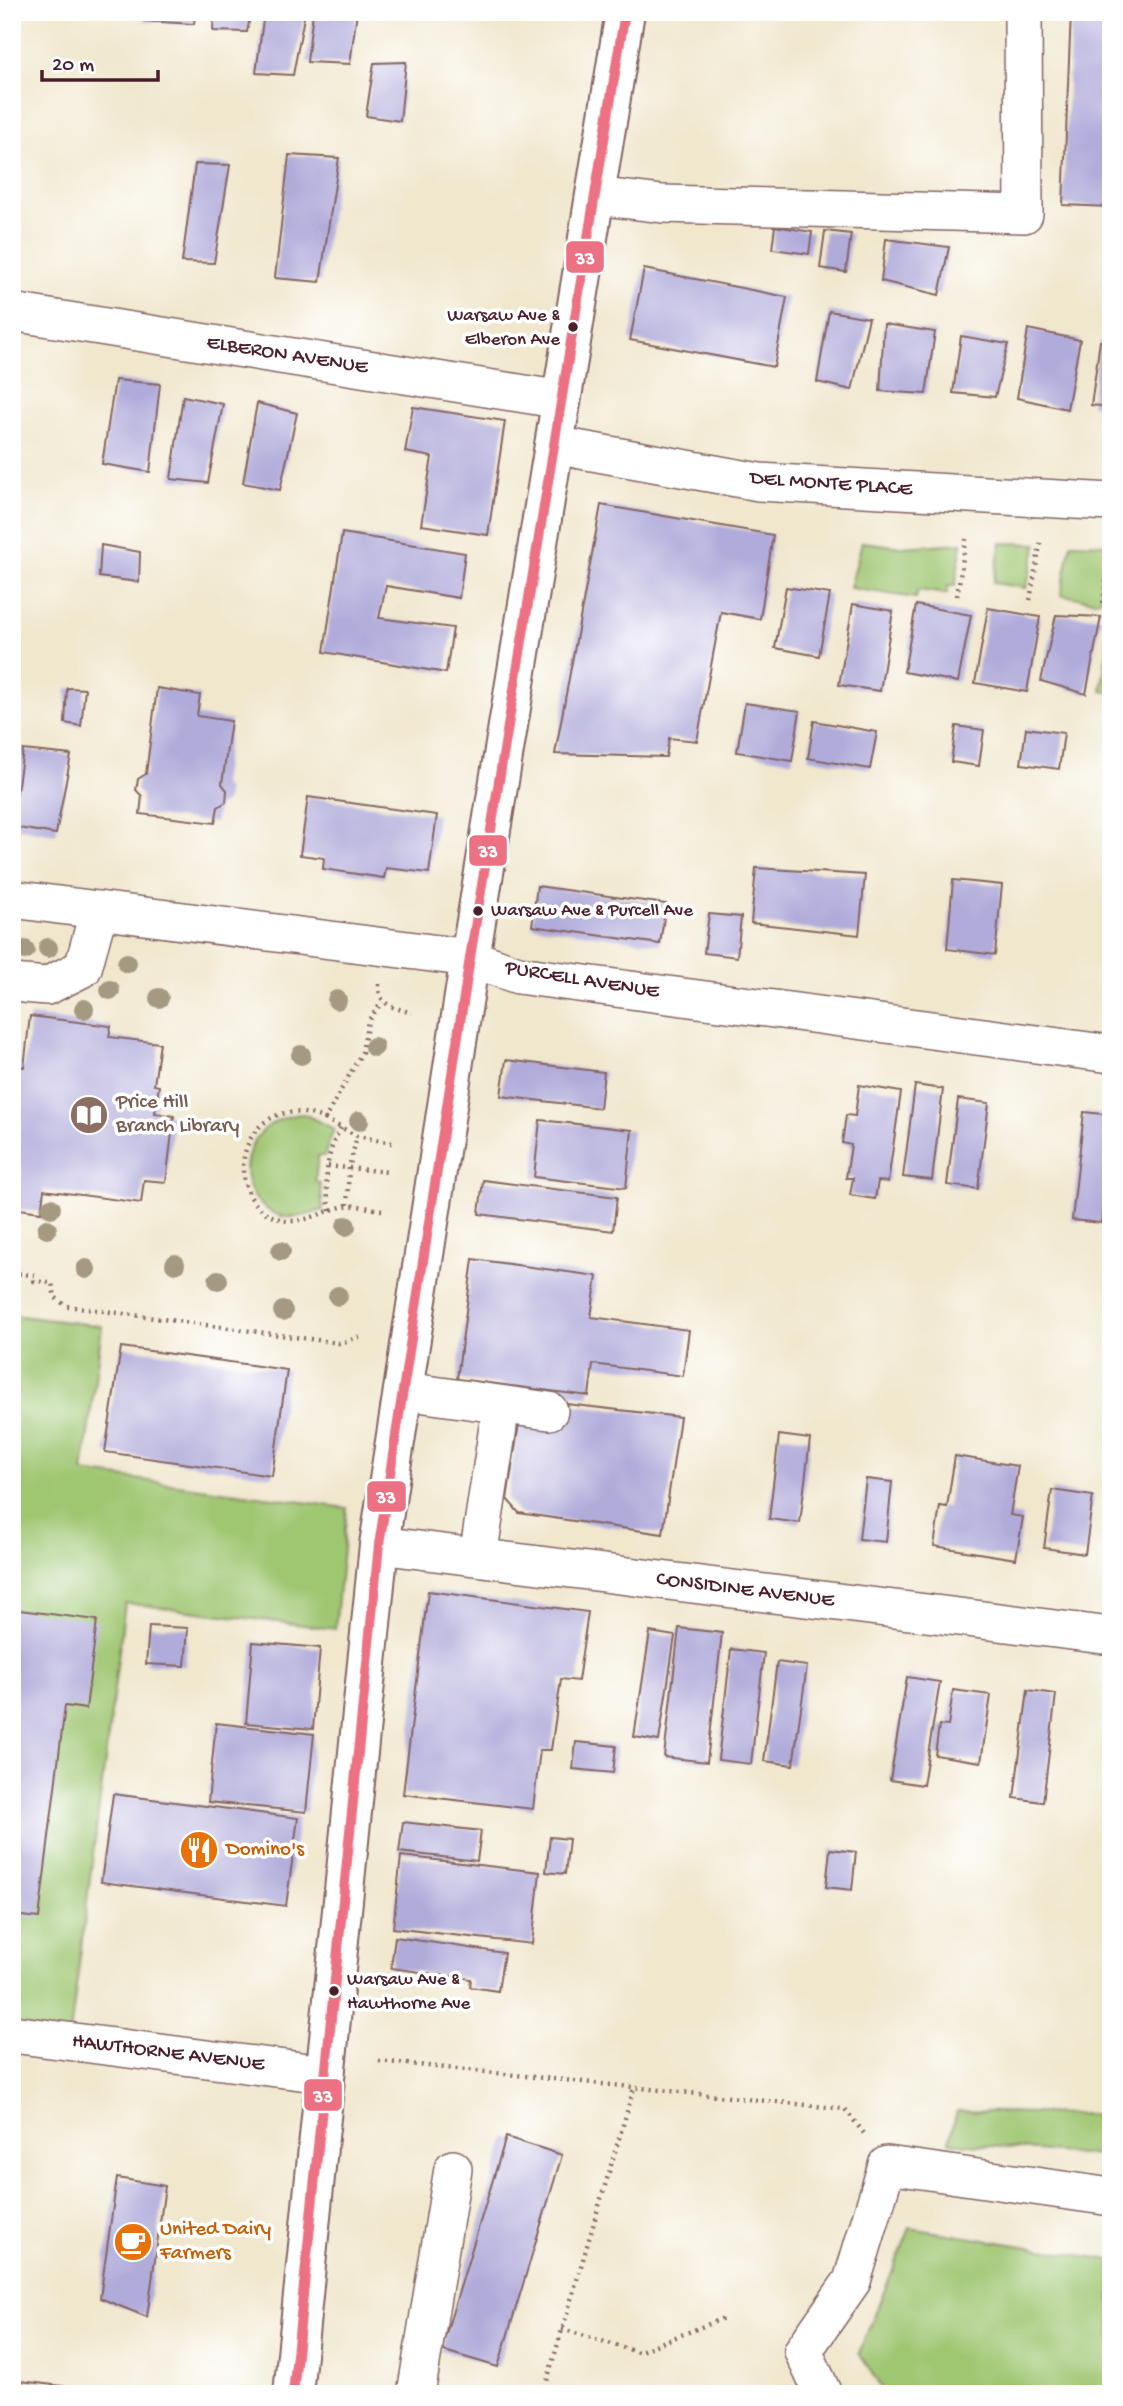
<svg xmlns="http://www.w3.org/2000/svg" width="1123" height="2406" viewBox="0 0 1123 2406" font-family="'Gochi Hand',sans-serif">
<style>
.green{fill:#9fc671;stroke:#74724e;stroke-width:2}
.building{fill:#b1abda}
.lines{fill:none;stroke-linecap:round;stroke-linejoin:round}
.minor-casing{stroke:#846564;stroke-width:40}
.major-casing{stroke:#846564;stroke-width:42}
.path{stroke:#846564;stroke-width:4.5;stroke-dasharray:2 5;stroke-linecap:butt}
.minor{stroke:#fff;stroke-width:37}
.major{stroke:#fff;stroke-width:38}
.bus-1-casing{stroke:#fff;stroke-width:16}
.bus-1{stroke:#ec7183;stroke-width:10}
.tree{fill:#a59982}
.bus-dot{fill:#4a1f2b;stroke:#fff;stroke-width:2.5}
.labels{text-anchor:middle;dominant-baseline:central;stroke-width:7;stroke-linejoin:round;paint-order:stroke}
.bus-label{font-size:19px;fill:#4a1f2b;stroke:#fff;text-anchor:start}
.street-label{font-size:21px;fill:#4a1f2b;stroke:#fff}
.education-label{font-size:21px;fill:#785e54;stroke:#fff;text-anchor:start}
.food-label{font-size:21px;fill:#c56008;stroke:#fff;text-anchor:start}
.line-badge{stroke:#fff;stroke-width:2.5}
.badge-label{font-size:19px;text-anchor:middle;font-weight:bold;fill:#fff}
</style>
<rect width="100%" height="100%" fill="#fff"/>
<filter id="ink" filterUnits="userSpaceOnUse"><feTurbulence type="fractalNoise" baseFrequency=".0143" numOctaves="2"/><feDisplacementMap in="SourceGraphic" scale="14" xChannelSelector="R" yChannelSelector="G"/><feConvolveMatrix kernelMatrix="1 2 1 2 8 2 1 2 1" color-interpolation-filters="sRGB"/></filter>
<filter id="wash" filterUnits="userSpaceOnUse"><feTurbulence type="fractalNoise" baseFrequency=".00686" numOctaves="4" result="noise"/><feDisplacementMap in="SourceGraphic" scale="28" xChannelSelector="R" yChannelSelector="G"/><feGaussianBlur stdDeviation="1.57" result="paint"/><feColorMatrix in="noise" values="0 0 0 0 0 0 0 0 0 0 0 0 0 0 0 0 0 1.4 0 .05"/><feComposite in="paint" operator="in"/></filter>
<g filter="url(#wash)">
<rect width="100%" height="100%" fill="#f0e7cd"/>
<path class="green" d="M862 542 902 547 962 543 955 586H948L947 594 918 590 916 598 850 588Z
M1001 543 1037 544 1026 588 993 583Z
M1071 543 1106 544 1101 598 1096 601 1061 595Z
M1111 626V692L1101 691Z
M304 1114 334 1129 324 1156H318L315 1182 320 1183 323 1210C309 1214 295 1220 281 1216 228 1200 236 1118 304 1114Z
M12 1315 102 1326 83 1472 347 1508 335 1629 125 1603 69 2042 12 2034Z
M957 2111 1111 2115V2157L949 2142Z
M910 2228 1111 2260V2394H885L859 2353Z"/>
<g id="blocks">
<path class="building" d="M145 12H195L194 24 144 21Z
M214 12H251L247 32 213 31Z
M264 12H305L293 75 256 73Z
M313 12H357L350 64 307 62Z
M1071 12H1111V207L1063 205Z
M406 62 400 121 366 116 374 63Z
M289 155 339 158 320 282 275 278Z
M195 164 230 165 214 263 182 262Z
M775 226 812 232 809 254 772 249Z
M825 231 851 234 846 272 820 268Z
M886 239 949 247 939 295 881 281Z
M644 269 787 297 774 367 630 340Z
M829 311 869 318 852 390 817 382Z
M884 324 935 332 926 394 880 391Z
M1028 329 1080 340 1067 409 1017 398Z
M961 336 1008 344 995 397 953 393Z
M1100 341H1111V407L1091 405Z
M115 380 160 384 150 472 102 464Z
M183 396 223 404 208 483 171 479Z
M257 403 297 413 280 490 243 483Z
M413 407 505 421 488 535 421 525 432 457 405 452Z
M601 505 773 535 760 619 721 612 697 741 669 738 666 757 555 754Z
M342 533 465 553 459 598 386 586 379 618 453 628 446 673 324 652Z
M101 545 140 552 139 582 99 577Z
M786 587 830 594 819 656 775 648Z
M853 604 893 611 880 691 839 685Z
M916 605 971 615 958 682 904 672Z
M988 608 1040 617 1027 692 975 683Z
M1056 615 1101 617 1086 694 1041 681Z
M67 688 85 689 81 726 65 723Z
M157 688 200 695 197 716 231 721 222 784 227 790 226 802 218 807 215 823 140 814 142 796 136 790 138 779 146 774Z
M745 703 800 711 792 761 737 752Z
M814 721 877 732 870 769 808 758Z
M956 726 984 730 979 766 951 762Z
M1026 728 1064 733 1059 769 1021 764Z
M23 750 71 755 56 834 12 827Z
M308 797 437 815 429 873 386 868 384 878 323 869 324 858 300 855Z
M756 868 865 875 859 935 751 923Z
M953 880 1002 885 995 955 947 949Z
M537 886 666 904 660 944 532 926Z
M709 914 741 917 737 957 704 953Z
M30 1016 111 1026 109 1037 160 1043 154 1085 159 1086 155 1113 174 1116 166 1182 144 1180 141 1203 44 1190 41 1212 12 1208V1084L15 1066 24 1067Z
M506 1060 604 1072 600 1108 501 1096Z
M859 1085 901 1092 888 1182 878 1181 875 1199 850 1195 853 1178H846L851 1145 842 1143 846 1115 855 1116Z
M915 1085 943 1089 932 1180 903 1177Z
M958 1099 989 1103 978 1189 947 1185Z
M1084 1112 1111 1115 1101 1223 1072 1220Z
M540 1120 632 1130 626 1188 534 1177Z
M483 1180 617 1197 613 1231 479 1214Z
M473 1259 597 1276 591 1317 689 1330 683 1376 593 1364 589 1396 457 1379Z
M121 1347 287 1370 272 1476 105 1452Z
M566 1404 680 1417 663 1534 519 1513 507 1499 520 1417 563 1422Z
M779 1435 810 1439 800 1523 769 1519Z
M955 1456 1018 1466 1010 1515 1023 1517 1016 1559 934 1546 940 1506 947 1507Z
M866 1479 892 1482 886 1542 859 1539Z
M1052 1490 1093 1496 1085 1554 1044 1548Z
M1109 1542H1111V1565L1107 1564Z
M428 1591 588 1612 578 1681 561 1679 551 1750H540L533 1809 403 1794Z
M12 1609 97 1620 86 1709 65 1706 39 1918 12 1915Z
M149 1626 188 1628 185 1666 146 1664Z
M679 1628 722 1633 707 1762 664 1757Z
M650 1632 675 1636 659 1741 634 1737Z
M253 1642 320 1648 313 1729 246 1723Z
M731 1649 764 1653 751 1764 718 1760Z
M777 1662 807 1666 793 1765 764 1761Z
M907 1677 940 1682 923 1785 890 1780Z
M953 1690 991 1695 981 1762 935 1755 939 1725 948 1726Z
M1028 1690 1056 1694 1043 1802 1014 1798Z
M216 1723 314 1734 306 1812 208 1802Z
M576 1742 616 1746 613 1773 573 1769Z
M113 1794 298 1818 286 1906 101 1882Z
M403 1822 481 1831 477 1861 399 1852Z
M550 1837 569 1839 565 1874 546 1872Z
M830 1849 856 1852 852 1890 826 1887Z
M401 1856 540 1872 532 1944 393 1928Z
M395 1937 504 1953 498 1991 470 1987 471 1979 391 1968Z
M506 2137 562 2155 498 2367 441 2350Z
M117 2178 165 2186 147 2317 100 2298Z
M12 2380 111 2392V2394H12Z"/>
</g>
</g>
<g filter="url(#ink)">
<use href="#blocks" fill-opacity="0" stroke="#846564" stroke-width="2"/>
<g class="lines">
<g class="minor-casing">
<path id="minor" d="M595 196 663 204 1024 214 1023 12
M12 312 562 400
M554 445 759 482 1111 502
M12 899 470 958 518 975 1111 1054
M12 983 47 986 83 968 99 910
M404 1391 549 1411
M379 1545 1111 1636
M478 1557 498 1427
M12 2034 324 2074
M416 2394 453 2169
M823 2394 803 2351 852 2281 887 2165 1111 2197"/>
</g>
<g class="major-casing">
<path id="major" d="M293 2394 379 1545 470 958 625 12"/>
</g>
<path class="path" d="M957 596 966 539
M1030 600 1041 539
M1103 603 1111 546
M379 984C378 1006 393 1007 412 1013
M325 1119 357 1136 392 1143
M328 1166 388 1172
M347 1205 349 1168 357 1136
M382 1210C371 1209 356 1204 345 1206 325 1210 304 1225 283 1220 213 1203 240 1083 325 1119L362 1052 368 1021 382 1002
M330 1211C324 1182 325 1154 341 1128
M12 1273 35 1275 34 1281 52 1283 55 1297 66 1306 339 1343 364 1336
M379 2061 845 2109 866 2136
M562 2329 638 2352 724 2318
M543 2394 634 2088"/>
<use href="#minor" class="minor"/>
<use href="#major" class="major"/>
<g class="bus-1-casing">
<path id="bus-1" d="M293 2394 379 1545 470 958 625 12"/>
</g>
<use href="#bus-1" class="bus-1"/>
</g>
<g class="tree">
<circle cx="48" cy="948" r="10"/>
<circle cx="25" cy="950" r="10"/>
<circle cx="127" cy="963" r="10"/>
<circle cx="110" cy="990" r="10"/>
<circle cx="159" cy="998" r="10"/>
<circle cx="337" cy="1000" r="10"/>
<circle cx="84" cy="1009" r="10"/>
<circle cx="374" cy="1047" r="10"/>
<circle cx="301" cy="1055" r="10"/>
<circle cx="359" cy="1121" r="10"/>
<circle cx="51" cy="1208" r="10"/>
<circle cx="346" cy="1226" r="10"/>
<circle cx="47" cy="1229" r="10"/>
<circle cx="281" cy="1251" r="10"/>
<circle cx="175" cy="1264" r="10"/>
<circle cx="86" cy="1269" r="10"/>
<circle cx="218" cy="1280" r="10"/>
<circle cx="338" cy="1296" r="10"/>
<circle cx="283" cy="1311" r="10"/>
</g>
</g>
<defs>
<g id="library-disc" transform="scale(2.0125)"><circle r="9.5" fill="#8d6e63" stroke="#fff"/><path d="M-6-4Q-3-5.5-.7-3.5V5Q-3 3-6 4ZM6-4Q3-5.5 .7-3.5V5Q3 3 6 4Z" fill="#fff"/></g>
<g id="restaurant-disc" transform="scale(2.0125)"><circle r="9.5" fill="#e8710a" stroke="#fff"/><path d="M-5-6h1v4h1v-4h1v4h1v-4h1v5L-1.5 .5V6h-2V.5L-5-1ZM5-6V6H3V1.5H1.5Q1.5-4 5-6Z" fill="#fff"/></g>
<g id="cafe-disc" transform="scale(2.0125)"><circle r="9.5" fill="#e8710a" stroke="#fff"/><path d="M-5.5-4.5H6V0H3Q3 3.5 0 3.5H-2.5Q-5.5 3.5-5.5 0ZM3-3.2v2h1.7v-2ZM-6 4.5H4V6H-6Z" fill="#fff"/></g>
</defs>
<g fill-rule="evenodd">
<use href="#library-disc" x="89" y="1115"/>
<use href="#restaurant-disc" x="199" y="1850"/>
<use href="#cafe-disc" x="133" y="2242"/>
</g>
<g class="bus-dot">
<circle cx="573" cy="327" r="6"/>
<circle cx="478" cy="911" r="6"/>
<circle cx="334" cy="1991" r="6"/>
</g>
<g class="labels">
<g class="bus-label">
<text x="560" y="316" text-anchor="end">Warsaw Ave &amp;<tspan x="560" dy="24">Elberon Ave</tspan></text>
<text x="491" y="911">Warsaw Ave &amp; Purcell Ave</text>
<text x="347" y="1980">Warsaw Ave &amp;<tspan x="347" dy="24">Hawthorne Ave</tspan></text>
</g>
<g class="street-label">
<text transform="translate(287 356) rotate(9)">ELBERON AVENUE</text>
<text transform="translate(831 485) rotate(4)">DEL MONTE PLACE</text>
<text transform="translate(582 981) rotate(9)">PURCELL AVENUE</text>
<text transform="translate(745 1591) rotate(7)">CONSIDINE AVENUE</text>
<text transform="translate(168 2054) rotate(7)">HAWTHORNE AVENUE</text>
</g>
<g class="education-label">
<text x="116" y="1103">Price Hill<tspan x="116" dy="24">Branch Library</tspan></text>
</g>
<g class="food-label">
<text x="226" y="1850">Domino's</text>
<text x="160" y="2230">United Dairy<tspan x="160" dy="24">Farmers</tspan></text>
</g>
</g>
<g class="line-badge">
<rect x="565" y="240" width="40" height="34" rx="7" fill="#ec7183"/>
<rect x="468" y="834" width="40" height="33" rx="7" fill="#ec7183"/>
<rect x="366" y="1480" width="41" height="33" rx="7" fill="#ec7183"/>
<rect x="303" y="2078" width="40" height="34" rx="7" fill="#ec7183"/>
</g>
<g class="badge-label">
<text x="585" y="264">33</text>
<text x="488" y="857">33</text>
<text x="386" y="1503">33</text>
<text x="323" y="2102">33</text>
</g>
<rect width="1123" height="2406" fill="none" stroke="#fff" stroke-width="42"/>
<path d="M42 70v10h116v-10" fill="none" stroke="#4a1f2b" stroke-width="3.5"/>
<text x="52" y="70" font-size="21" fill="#4a1f2b" stroke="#ffffff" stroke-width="5" paint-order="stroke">20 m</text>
</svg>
